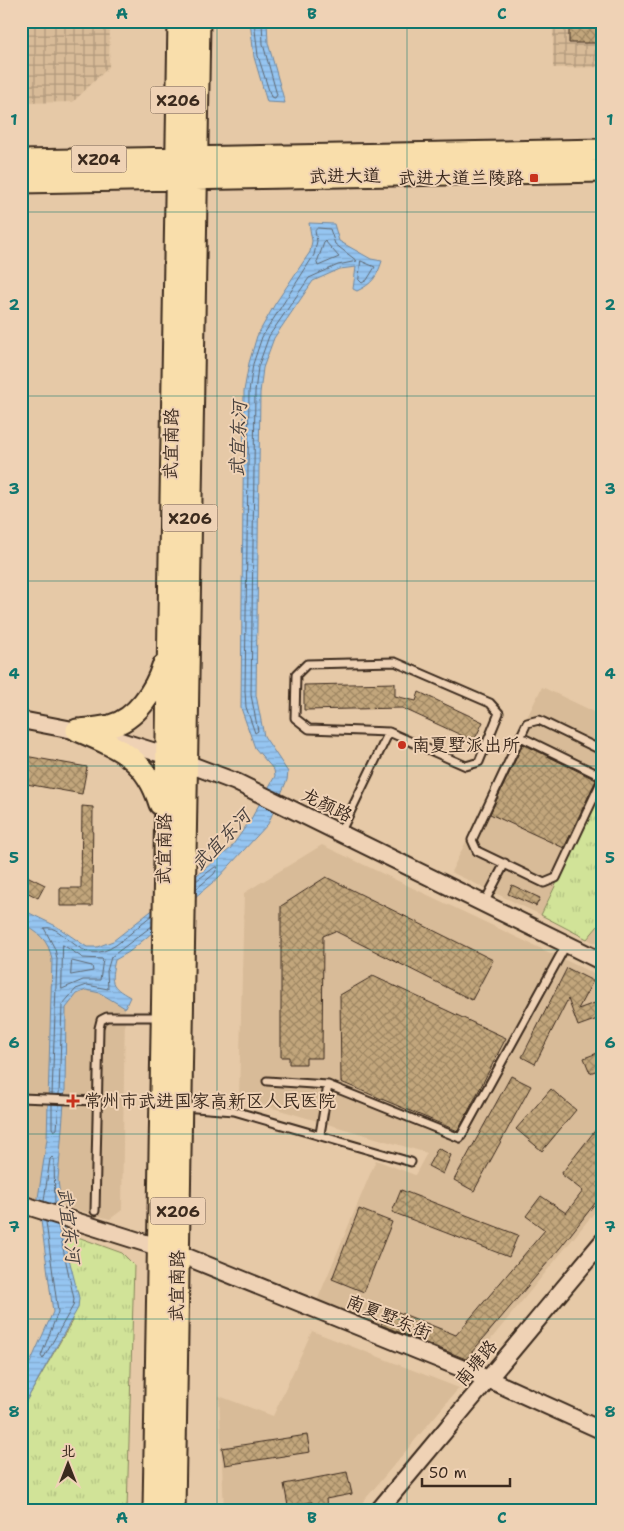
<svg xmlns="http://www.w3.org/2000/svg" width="624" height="1531" viewBox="0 0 624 1531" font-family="'Shantell Sans','LXGW WenKai TC',sans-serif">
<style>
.built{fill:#d8bb98}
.industrial{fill:url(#industrial-grid)}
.park{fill:url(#park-tufts);stroke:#86865b}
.water{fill:url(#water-rules);stroke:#71879d}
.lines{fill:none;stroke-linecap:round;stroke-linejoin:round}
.shore{stroke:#5f6872;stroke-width:1}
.stream{stroke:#71879d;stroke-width:4}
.building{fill:url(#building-cross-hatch);stroke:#3b2a1e}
.service-casing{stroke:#3b2a1e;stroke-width:11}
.tertiary-casing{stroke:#3b2a1e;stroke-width:20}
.primary-casing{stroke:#3b2a1e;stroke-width:25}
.service{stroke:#efd2b5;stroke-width:7}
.tertiary{stroke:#efd2b5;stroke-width:16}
.primary{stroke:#f9deab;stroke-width:21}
.grid{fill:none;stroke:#0f766e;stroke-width:1;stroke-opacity:0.55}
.poi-dot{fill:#c8321e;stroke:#efd2b5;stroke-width:2}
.labels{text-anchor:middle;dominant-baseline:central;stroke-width:4;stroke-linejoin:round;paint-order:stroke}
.shield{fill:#efd2b5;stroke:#715c4b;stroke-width:1}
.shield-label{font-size:16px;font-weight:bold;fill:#3b2a1e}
.street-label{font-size:18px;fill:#3b2a1e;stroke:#efd2b5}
.poi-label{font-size:18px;fill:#3b2a1e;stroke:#efd2b5;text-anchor:start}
.water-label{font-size:19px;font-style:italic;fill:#48413e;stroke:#efd2b5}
.neatline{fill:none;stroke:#0f766e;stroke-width:2}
.grid-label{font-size:16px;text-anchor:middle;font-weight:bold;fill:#0f766e}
</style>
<defs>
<pattern id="industrial-grid" width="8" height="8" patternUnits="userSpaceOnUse" patternTransform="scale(1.25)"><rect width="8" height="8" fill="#d8bb98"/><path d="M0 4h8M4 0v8" fill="none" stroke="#b0987b"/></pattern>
<pattern id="park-tufts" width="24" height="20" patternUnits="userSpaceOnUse" patternTransform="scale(1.25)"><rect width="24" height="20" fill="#d1e398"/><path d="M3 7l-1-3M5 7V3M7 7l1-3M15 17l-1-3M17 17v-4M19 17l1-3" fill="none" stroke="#b4c383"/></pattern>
<pattern id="water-rules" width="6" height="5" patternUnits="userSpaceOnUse" patternTransform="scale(1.25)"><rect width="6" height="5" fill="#95c5f1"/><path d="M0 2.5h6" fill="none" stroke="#81a9ce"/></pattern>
<pattern id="building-cross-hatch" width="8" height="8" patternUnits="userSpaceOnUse" patternTransform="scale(1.25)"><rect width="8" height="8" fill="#c2a67b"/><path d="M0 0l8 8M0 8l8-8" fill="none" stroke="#9f8764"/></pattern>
</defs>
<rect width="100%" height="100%" fill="#e6c9a7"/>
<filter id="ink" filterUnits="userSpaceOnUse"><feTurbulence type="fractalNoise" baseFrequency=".02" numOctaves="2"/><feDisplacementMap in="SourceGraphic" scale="10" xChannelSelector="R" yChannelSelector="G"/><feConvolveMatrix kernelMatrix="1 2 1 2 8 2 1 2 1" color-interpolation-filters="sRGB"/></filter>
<g filter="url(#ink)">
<path class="built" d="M542 687 603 716V788L541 915 451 872Z
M322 845 603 978V1202L469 1366 317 1301 376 1160 415 1175 427 1153 239 1098 244 893Z
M603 920V947L587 939Z
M21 923 40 934 100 993 125 1008 122 1210 110 1219 21 1194Z
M312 1331 459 1388 356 1510H224L219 1396 273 1416Z"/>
<path class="industrial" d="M21 21H110L109 67 73 102 21 103Z
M553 21H603V67L553 68Z"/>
<path class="park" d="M603 788V920L587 939 541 915Z
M64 1232 122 1253 134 1265 127 1510H21V1410L72 1321Z"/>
<path class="water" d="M250 21H267L268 43 285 103 267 102 254 57Z
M309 223 334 224 339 241 371 259 382 261C377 277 372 284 357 291L353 289 356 267 340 269 313 281 274 338 263 368 260 393 256 695 264 736 288 772 287 780 268 824 218 878 129 952 115 960C110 982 110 986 130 997L125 1008 100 993 86 990 77 994 66 1008 65 1090 58 1180 66 1247 79 1298 78 1308 21 1410V1383L53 1312 38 1198 47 1139 52 960C49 940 38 932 21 923V909L56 926 87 947H97L113 941 230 849 251 819 275 776 274 770 255 748 241 708 244 391 249 363 257 336 275 304 310 252 312 241Z"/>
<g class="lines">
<path class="shore" d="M254 21 258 56 271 97 275 98 277 95 263 44 262 21
M318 228 330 229 335 244 357 261 338 265 309 278 269 336 258 367 255 392 251 695 258 731 255 733 246 707 245 691 249 392 253 364 262 337 314 255 317 241 315 231Z
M325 241 339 257 318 266 317 263Z
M361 261 375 267 367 280 362 283 359 280Z
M196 889 214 874 218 867H215L196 881
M63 945 83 958 103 959 100 980H83L62 989Z
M72 961 92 966 93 971 71 975Z
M52 1095 57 959 55 949 44 928C65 923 79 970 116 945 129 936 140 924 152 915
M59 1095 62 1005 76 989 87 985 108 989 107 971 111 957 152 926
M52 1104V1128L54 1131 57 1129 59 1104
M44 1201 50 1159 52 1157 54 1159 55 1205
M46 1222 58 1312 41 1356 43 1359 73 1306 74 1299 58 1225"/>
<path class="stream" d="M21 1383 27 1373"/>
</g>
<path class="building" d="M569 21H603V43H569Z
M395 683V696L416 701 419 692 483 722 474 741 402 708 304 710V685Z
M523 744 596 780 564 848 490 814Z
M25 756 87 767 82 794 21 783Z
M82 806 93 807 92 906H60V888H81Z
M21 873 45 885 38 898 21 889Z
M326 877 493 960 472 1000 335 931 323 936 322 1058H306V1064H289V1057H281V906Z
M512 885 540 898 536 906 508 894Z
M567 968 593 981 578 1009 603 1000V1017L578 1026 568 999 535 1064 522 1057Z
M373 976 506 1038 458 1131 341 1082 340 995Z
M603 1051V1068L590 1073 584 1058Z
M511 1076 531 1086 474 1191 454 1180Z
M551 1089 576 1110 542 1151 516 1129Z
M597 1128 603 1133V1193L560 1248 466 1359 381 1325 388 1308 456 1335 545 1230 526 1216 541 1196 566 1213 583 1191 561 1174Z
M438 1148 451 1155 443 1174 428 1166Z
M401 1190 518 1235 509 1257 392 1212Z
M359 1209 392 1222 364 1292 332 1279Z
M307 1435 310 1452 225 1465 222 1448Z
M347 1472 352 1494 326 1499 327 1508 318 1510H313L312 1502 288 1506 284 1484Z"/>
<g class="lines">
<g class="service-casing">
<path id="service" d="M395 662 490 703 499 713 479 762 466 766 389 732 309 729 295 718 296 675 307 664Z
M521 737 603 777
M603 751 539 720 527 723 472 840 477 851 544 883 556 878 603 778
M340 833 389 732
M483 905 505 863
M267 1081 328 1085 460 1138 566 945
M21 1098 96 1101
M183 1107 234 1111 411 1162
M320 1134 328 1085
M95 1211 99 1028 101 1020 107 1017H159"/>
</g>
<g class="tertiary-casing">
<path id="tertiary" d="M21 720 104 736 165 755 236 782 603 962
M21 1204 177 1253 488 1379 603 1431
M379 1510 603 1241"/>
</g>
<g class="primary-casing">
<path id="primary" d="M21 161 603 150
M21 182 603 171
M77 730C119 748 146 758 160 804
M79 730C89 729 100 728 110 726 136 720 156 689 163 666
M154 1510 179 21
M174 1510 199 21"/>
</g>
<use href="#service" class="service"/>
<use href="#tertiary" class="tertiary"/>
<use href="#primary" class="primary"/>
</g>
</g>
<path class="grid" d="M217 21V1510M407 21V1510M21 212H603M21 396H603M21 581H603M21 766H603M21 950H603M21 1134H603M21 1319H603"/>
<g class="poi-dot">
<rect x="529" y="173" width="10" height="10" rx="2.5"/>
<circle cx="402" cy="745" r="5"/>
<path d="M70.5 1093.5h5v5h5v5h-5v5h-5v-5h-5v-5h5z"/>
</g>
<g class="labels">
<g class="shield">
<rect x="150.5" y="86.5" width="55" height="27" rx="4"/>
<rect x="71.5" y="145.5" width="55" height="27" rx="4"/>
<rect x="162.5" y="504.5" width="55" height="27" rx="4"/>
<rect x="150.5" y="1197.5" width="55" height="27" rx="4"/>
</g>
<g class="shield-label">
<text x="178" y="100">X206</text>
<text x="99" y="159">XZ04</text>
<text x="190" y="518">X206</text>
<text x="178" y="1211">X206</text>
</g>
<g class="street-label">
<text transform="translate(345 176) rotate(-1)">武进大道</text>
<text transform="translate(171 444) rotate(-89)">武宜南路</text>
<text transform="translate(327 805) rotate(26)">龙颜路</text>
<text transform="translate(164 849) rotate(-89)">武宜南路</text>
<text transform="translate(177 1286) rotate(-89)">武宜南路</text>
<text transform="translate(389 1317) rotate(22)">南夏墅东街</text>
<text transform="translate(476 1363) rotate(-50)">南塘路</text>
</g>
<g class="poi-label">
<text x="524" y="178" text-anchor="end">武进大道兰陵路</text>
<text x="412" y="745">南夏墅派出所</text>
<text x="84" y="1101">常州市武进国家高新区人民医院</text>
</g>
<g class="water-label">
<text transform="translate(238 439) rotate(-88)">武宜东河</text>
<text transform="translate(221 840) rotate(-46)">武宜东河</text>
<text transform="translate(69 1225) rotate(83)">武宜东河</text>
</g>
</g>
<rect width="624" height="1531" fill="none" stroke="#efd2b5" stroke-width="55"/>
<g transform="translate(68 1464)" stroke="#efd2b5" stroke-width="4" paint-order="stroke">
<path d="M0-4L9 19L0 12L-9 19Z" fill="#3b2a1e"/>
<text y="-8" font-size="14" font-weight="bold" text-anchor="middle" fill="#3b2a1e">北</text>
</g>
<path d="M422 1478v8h88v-8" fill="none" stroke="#3b2a1e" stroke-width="2.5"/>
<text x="429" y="1478" font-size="15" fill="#3b2a1e" stroke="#efd2b5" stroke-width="4" paint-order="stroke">50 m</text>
<rect x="28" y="28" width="568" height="1476" class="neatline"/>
<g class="grid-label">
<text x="122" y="19">A</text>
<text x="312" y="19">B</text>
<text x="502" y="19">C</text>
<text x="14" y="125">1</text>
<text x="610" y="125">1</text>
<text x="14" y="310">2</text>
<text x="610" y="310">2</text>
<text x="14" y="494">3</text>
<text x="610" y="494">3</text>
<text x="14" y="679">4</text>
<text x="610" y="679">4</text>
<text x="14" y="863">5</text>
<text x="610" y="863">5</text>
<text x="14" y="1048">6</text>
<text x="610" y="1048">6</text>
<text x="14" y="1232">7</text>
<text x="610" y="1232">7</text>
<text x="14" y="1417">8</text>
<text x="610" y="1417">8</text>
<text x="122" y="1523">A</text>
<text x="312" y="1523">B</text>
<text x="502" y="1523">C</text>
</g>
</svg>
